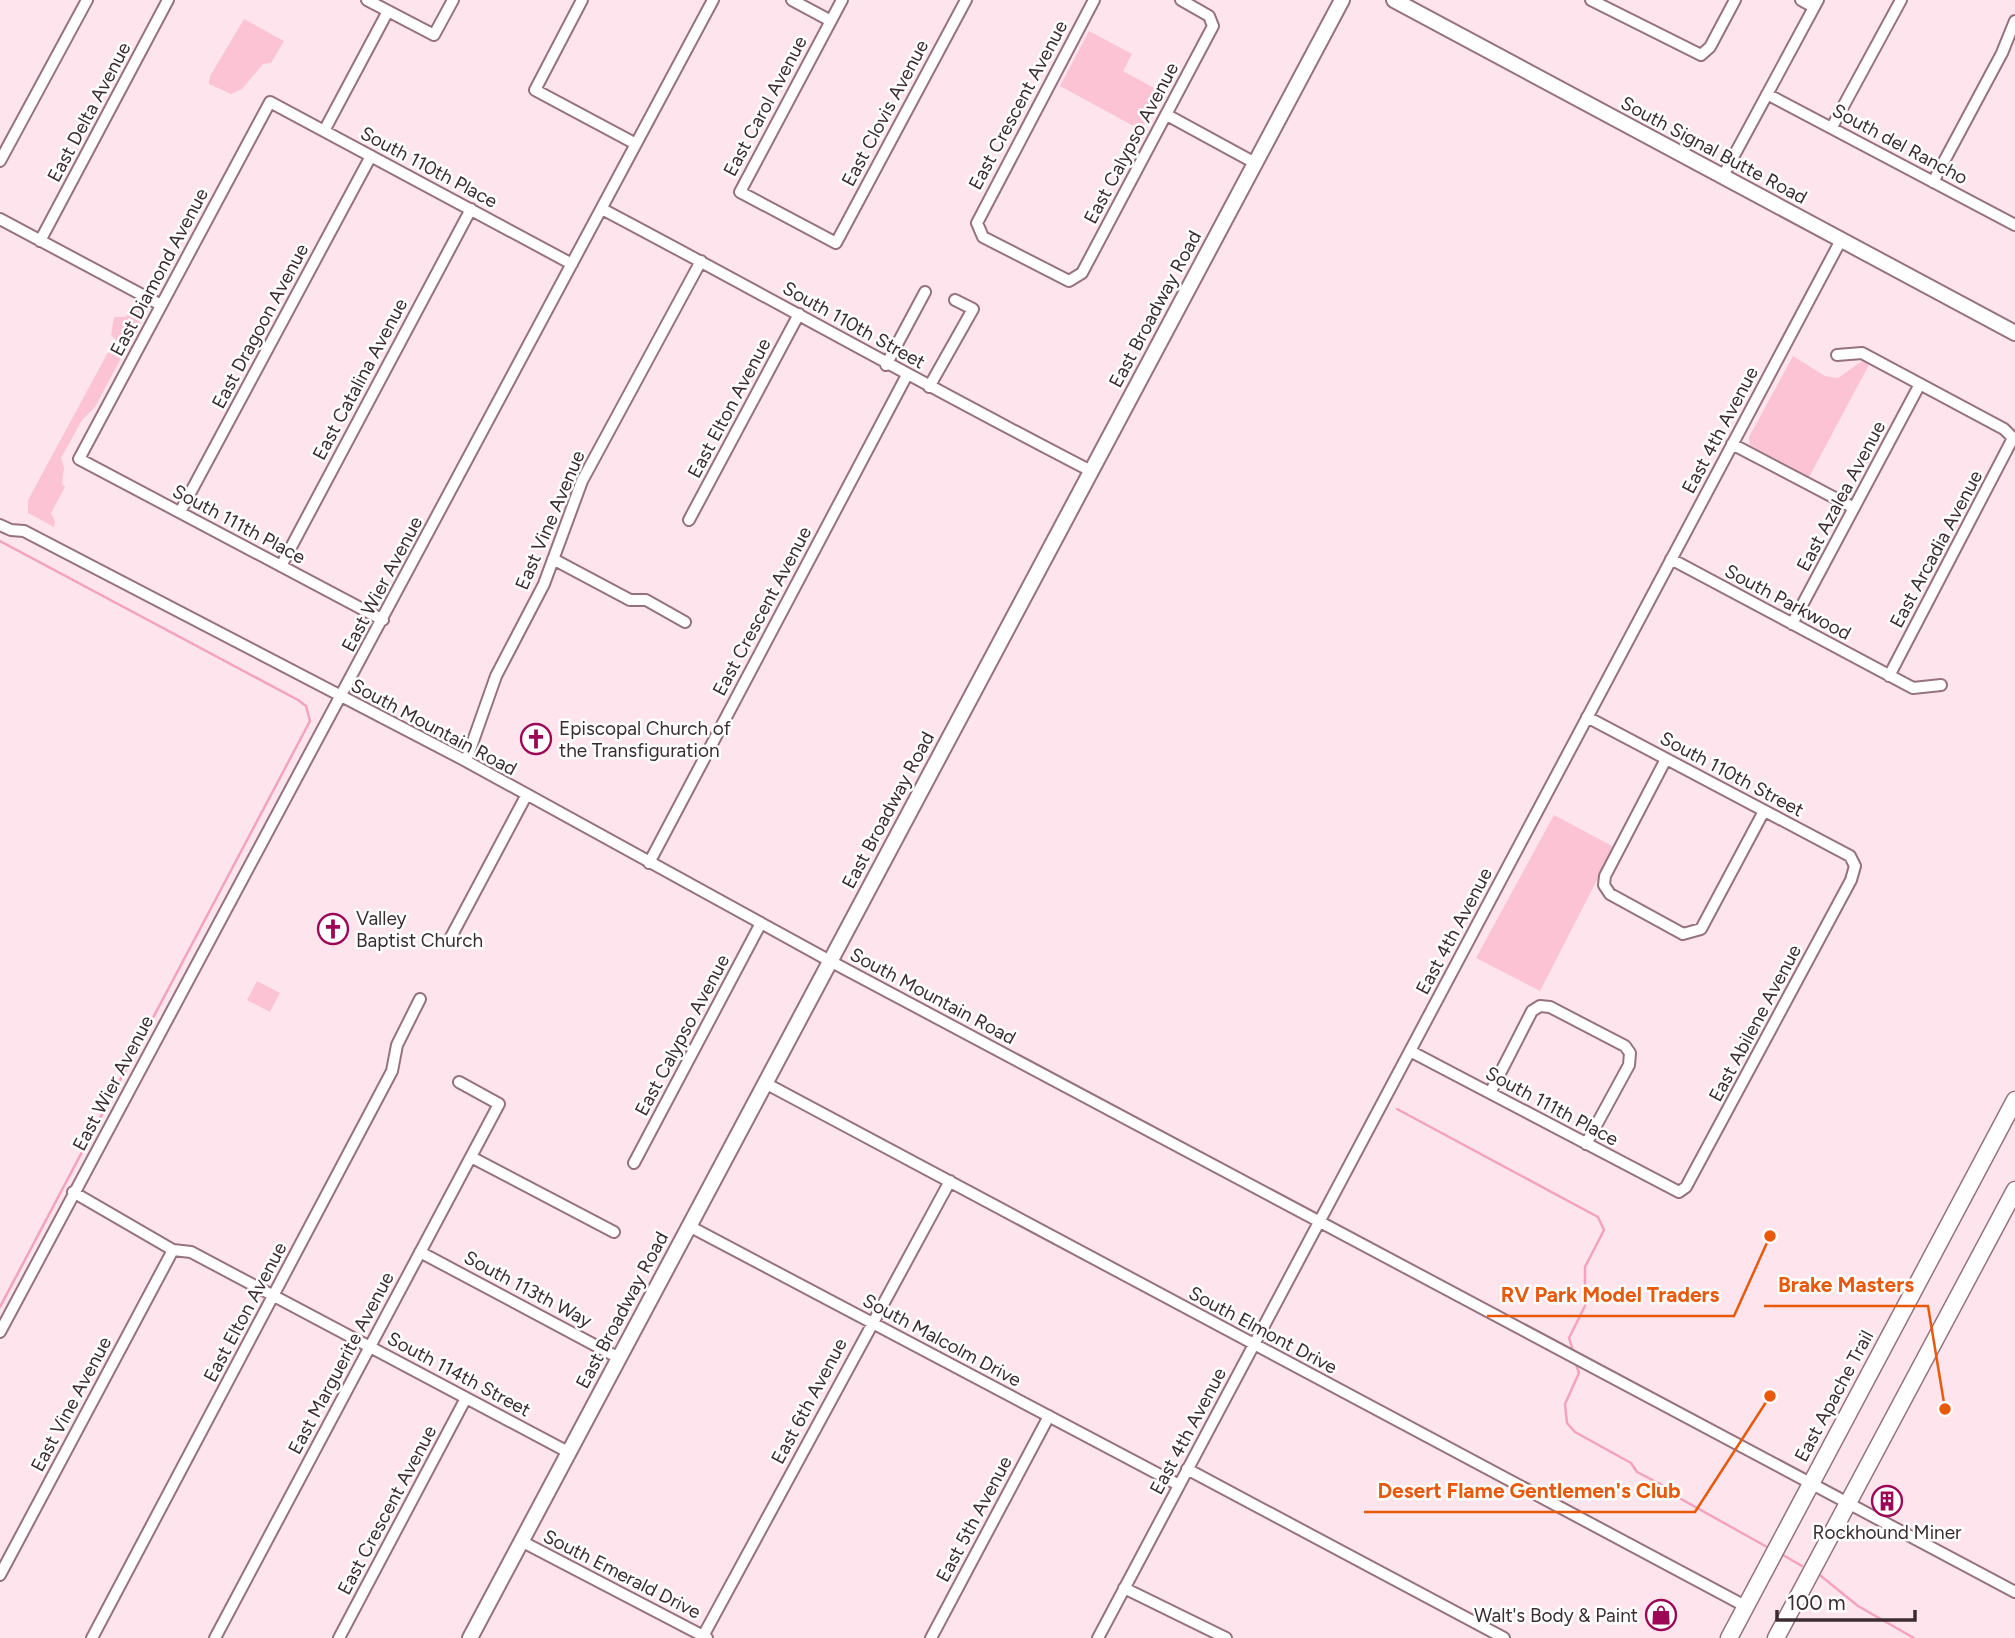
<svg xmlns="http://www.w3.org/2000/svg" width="2015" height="1638" viewBox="0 0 2015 1638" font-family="Figtree,sans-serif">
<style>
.green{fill:#fcc3d5}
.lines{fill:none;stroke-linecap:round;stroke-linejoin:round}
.stream{stroke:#f4a2be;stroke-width:2.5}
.minor-casing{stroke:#96727d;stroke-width:14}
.secondary-casing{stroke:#96727d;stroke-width:18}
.primary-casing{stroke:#96727d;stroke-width:19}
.minor{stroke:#fff;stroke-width:10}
.secondary{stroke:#fff;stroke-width:14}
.primary{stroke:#fff;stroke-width:16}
.labels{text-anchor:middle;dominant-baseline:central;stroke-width:5;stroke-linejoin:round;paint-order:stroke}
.street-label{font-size:19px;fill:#3b2c31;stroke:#fff}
.poi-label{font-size:19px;fill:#3b2c31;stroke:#fff;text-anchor:start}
.leader{fill:none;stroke:#e8590c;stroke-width:2.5}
.callout-dot{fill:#e8590c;stroke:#fff;stroke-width:2.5}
.callout-label{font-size:21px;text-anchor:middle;font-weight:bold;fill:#e8590c;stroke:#fff;stroke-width:5;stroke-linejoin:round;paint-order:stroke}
</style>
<rect width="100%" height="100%" fill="#fee5ed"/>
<path class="green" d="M244 19 284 41 271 63 263 64 242 89 231 94 209 84 210 76Z
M1089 31 1132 54 1123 71 1156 89 1149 107V120L1139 129 1060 86Z
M139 304 144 309V315L95 407 82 420 61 458 64 468 62 484 65 487 51 513 55 521 54 527 28 513V500L107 354 116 346 117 341 111 335 114 317H126L131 308Z
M1793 356 1825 376 1838 378 1862 361 1870 363 1809 477 1750 445 1749 437Z
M1554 815 1614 847 1540 991 1476 958Z
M257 981 280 993 270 1012 247 1000Z"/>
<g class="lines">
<path class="stream" d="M0 541 298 700 306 706 310 721 0 1307
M1397 1109 1598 1217 1604 1230 1585 1267V1306L1569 1338 1574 1354
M1576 1364 1579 1373 1565 1404 1567 1423 1575 1432 1631 1463 1637 1472 1662 1485 1665 1490 1767 1547
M1783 1555 1802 1566
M1821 1576 1858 1606 1914 1638"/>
<g class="minor-casing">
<path id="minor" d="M367 0 434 35 453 0
M582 0 535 90 636 144
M792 0 831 21
M842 0 740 192 836 243 966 0
M1094 0 977 223 983 237 1069 281 1082 273 1213 26 1209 16 1181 0
M1591 0 1701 55 1710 47 1735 0
M1801 0 1814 7
M1767 94 2015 225
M1167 115 1255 163
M1832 127 1901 0
M324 131 388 11
M0 161 87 0
M1723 176 1818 0
M1933 182 2002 53 2015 21
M602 209C765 295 926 386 1091 471
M0 219 161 305
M40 241 168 0
M1837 355 1862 353 2004 429 2013 438 1889 676
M886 365 925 292
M929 387 973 309 955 300
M1732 444 1854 508
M180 512 371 156
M689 520 799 314
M0 525 11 530 24 531 466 761 830 961 2015 1592
M553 559 630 600H646L685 622
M1671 559 1913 688 1941 685
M281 566 471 209
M383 620 79 459 270 102 572 264
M1792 624 1920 384
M1666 759 1605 876 1604 885 1610 894 1683 934 1701 929 1764 811
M466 761 496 676 544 584 582 481 701 261
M649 863 907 375
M451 937 526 796
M1410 1051 1679 1192 1686 1187 1851 880 1855 866 1850 856 1587 717
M765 1083 1745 1606
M1490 1093 1532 1011 1540 1006 1550 1007 1625 1046 1630 1053 1629 1065 1586 1144
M471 1157 614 1232
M634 1163 761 923
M73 1192 173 1250 191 1252 568 1452
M689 1226 1179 1485
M420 1252 619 1358
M0 1332 713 0
M1187 1469 1504 1638
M521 1541 707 1638
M0 1575 173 1250
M1124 1588 1226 1638
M92 1638 392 1071 397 1045 420 999
M215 1638 499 1104 459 1082
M339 1638 466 1398
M702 1638 950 1181
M931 1638 1049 1416
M1098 1638 1841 240"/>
</g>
<g class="secondary-casing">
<path id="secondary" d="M1394 0 2015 333
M470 1638 1342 0"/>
</g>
<g class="primary-casing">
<path id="primary" d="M1729 1638 2015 1100
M1776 1638 2015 1190"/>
</g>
<use href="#minor" class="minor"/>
<use href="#secondary" class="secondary"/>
<use href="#primary" class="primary"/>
</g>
<defs>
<g id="church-ring" transform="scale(1.575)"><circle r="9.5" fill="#fff" stroke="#9c0856" stroke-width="1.5"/><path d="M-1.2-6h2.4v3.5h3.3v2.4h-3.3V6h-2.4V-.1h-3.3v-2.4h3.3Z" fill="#9c0856"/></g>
<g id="building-ring" transform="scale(1.575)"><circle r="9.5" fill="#fff" stroke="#9c0856" stroke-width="1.5"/><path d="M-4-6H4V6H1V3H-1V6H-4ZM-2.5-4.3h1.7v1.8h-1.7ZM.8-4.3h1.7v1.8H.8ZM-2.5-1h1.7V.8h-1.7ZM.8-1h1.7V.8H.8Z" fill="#9c0856"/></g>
<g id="shop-ring" transform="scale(1.575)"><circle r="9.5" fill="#fff" stroke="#9c0856" stroke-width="1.5"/><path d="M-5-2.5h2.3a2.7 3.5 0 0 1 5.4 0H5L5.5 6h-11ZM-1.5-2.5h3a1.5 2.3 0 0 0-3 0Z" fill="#9c0856"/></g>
</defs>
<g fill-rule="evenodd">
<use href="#church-ring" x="536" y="739"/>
<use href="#church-ring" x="333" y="929"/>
<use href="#building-ring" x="1887" y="1501"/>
<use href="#shop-ring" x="1661" y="1615"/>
</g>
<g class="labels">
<g class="street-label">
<text transform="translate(1018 105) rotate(-62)">East Crescent Avenue</text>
<text transform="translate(765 106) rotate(-62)">East Carol Avenue</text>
<text transform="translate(89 112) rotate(-62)">East Delta Avenue</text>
<text transform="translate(885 113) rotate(-62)">East Clovis Avenue</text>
<text transform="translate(1131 143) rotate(-62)">East Calypso Avenue</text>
<text transform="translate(1900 144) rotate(28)">South del Rancho</text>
<text transform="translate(1714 150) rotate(28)">South Signal Butte Road</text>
<text transform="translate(429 167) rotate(28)">South 110th Place</text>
<text transform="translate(159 272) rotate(-62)">East Diamond Avenue</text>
<text transform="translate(1155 309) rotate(-62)">East Broadway Road</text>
<text transform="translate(854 325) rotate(29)">South 110th Street</text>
<text transform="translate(260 326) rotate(-62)">East Dragoon Avenue</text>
<text transform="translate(360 379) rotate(-62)">East Catalina Avenue</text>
<text transform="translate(729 408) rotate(-62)">East Elton Avenue</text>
<text transform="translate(1720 430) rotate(-62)">East 4th Avenue</text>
<text transform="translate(1841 496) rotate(-62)">East Azalea Avenue</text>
<text transform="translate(550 520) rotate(-67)">East Vine Avenue</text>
<text transform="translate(239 524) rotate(28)">South 111th Place</text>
<text transform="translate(1936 549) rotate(-62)">East Arcadia Avenue</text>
<text transform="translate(382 584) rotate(-62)">East Wier Avenue</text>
<text transform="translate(1788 602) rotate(28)">South Parkwood</text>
<text transform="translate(762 611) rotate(-62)">East Crescent Avenue</text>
<text transform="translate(434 727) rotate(28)">South Mountain Road</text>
<text transform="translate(1732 774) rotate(28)">South 110th Street</text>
<text transform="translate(888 810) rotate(-62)">East Broadway Road</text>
<text transform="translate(1454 931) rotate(-62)">East 4th Avenue</text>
<text transform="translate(933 996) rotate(28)">South Mountain Road</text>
<text transform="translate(1755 1023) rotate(-62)">East Abilene Avenue</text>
<text transform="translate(682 1035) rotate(-62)">East Calypso Avenue</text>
<text transform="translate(113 1083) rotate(-62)">East Wier Avenue</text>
<text transform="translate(1552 1106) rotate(28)">South 111th Place</text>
<text transform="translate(528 1289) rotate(28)">South 113th Way</text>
<text transform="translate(622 1310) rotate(-62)">East Broadway Road</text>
<text transform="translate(245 1312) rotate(-62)">East Elton Avenue</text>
<text transform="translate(1263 1330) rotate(28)">South Elmont Drive</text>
<text transform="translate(942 1340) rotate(28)">South Malcolm Drive</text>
<text transform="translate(341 1363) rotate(-62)">East Marguerite Avenue</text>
<text transform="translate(459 1374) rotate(28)">South 114th Street</text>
<text transform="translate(1834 1396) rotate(-62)">East Apache Trail</text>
<text transform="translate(809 1401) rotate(-62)">East 6th Avenue</text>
<text transform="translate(71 1404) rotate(-62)">East Vine Avenue</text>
<text transform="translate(1188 1431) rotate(-62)">East 4th Avenue</text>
<text transform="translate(387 1510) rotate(-62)">East Crescent Avenue</text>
<text transform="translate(974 1519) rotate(-62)">East 5th Avenue</text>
<text transform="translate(622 1574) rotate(27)">South Emerald Drive</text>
</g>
<g class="poi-label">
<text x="559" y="728">Episcopal Church of<tspan x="559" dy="22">the Transfiguration</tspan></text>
<text x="356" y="918">Valley<tspan x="356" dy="22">Baptist Church</tspan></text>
<text x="1887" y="1532" text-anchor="middle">Rockhound Miner</text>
<text x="1638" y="1615" text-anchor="end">Walt's Body &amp; Paint</text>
</g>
</g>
<path class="leader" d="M1945 1409L1928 1306H1764M1770 1236L1734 1316H1487M1770 1396L1695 1512H1364"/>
<g class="callout-dot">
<circle cx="1945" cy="1409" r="7"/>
<circle cx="1770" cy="1236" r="7"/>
<circle cx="1770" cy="1396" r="7"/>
</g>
<g class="callout-label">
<text x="1846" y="1292">Brake Masters</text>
<text x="1610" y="1302">RV Park Model Traders</text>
<text x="1529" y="1498">Desert Flame Gentlemen's Club</text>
</g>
<path d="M1777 1610v10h138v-10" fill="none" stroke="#3b2c31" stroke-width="3.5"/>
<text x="1787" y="1610" font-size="21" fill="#3b2c31" stroke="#ffffff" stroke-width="5" paint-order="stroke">100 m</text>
</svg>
